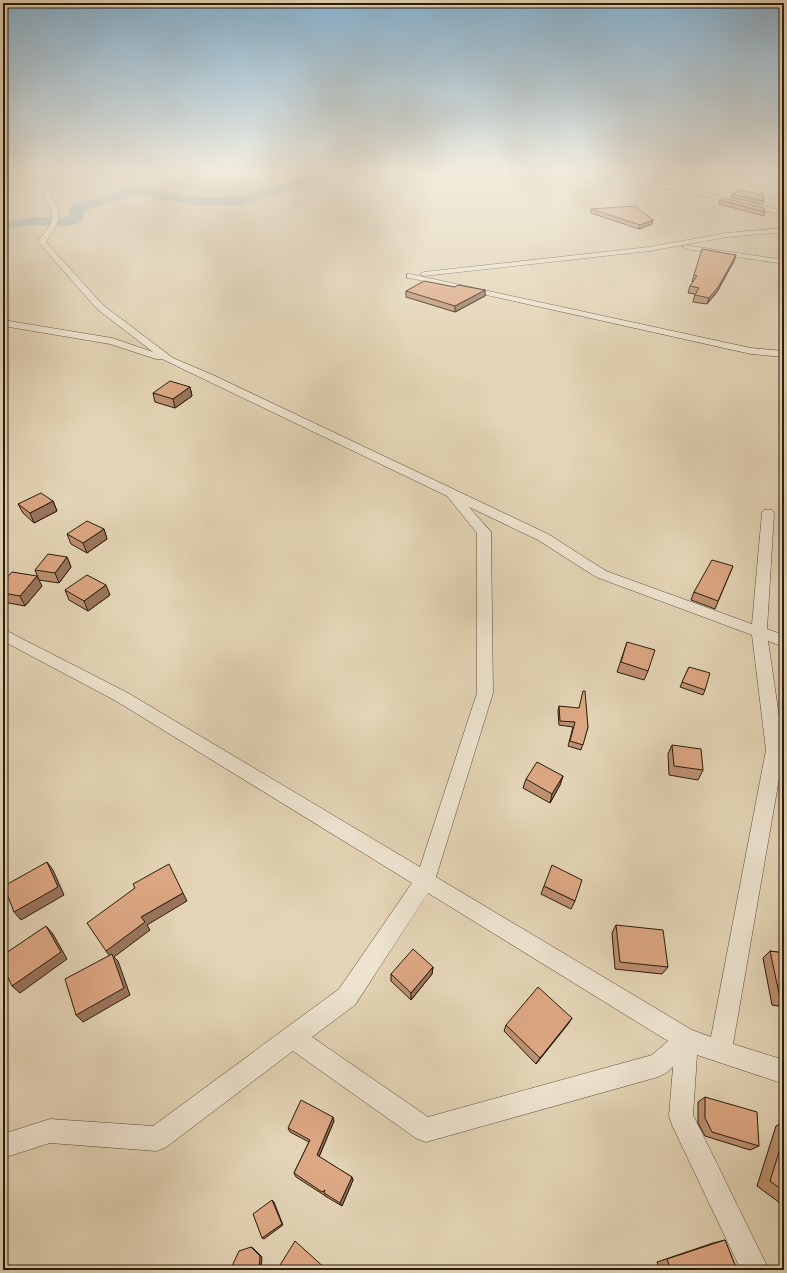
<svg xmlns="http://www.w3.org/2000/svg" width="787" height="1273" viewBox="0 0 787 1273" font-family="'EB Garamond',serif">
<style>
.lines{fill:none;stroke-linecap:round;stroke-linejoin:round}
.river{fill:#98b6b7;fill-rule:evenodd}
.street-casing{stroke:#584934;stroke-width:1}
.street{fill:#ede3cf;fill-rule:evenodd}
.wall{fill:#bd9071;stroke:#2a1b09}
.shaded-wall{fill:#9a755c;stroke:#2a1b09}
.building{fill:#dca783;stroke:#2a1b09}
</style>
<rect width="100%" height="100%" fill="#e3d4b5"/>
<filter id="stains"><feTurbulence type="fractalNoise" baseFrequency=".005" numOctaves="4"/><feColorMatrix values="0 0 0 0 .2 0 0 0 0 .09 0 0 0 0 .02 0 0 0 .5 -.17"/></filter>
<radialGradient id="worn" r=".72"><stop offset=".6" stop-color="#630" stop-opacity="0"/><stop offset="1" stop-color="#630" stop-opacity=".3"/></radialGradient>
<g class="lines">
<path class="river" d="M321 172H340L339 175 241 205 201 206 148 197 140 194 83 211 84 217C74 232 49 224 34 225 24 226 13 229 3 230V222L34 217 64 218 69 215 68 210C75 199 91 201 102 197 115 193 140 177 152 190L201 198 240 197Z"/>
<g class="street-casing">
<path id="street" d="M48 172H54L57 175 50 197C66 218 58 222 46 242L103 305 173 358 213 375 548 534 606 571 752 624 762 513 764 510H772L774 513 767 629 784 635V647L768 641 784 750 733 1044 784 1060V1084L697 1055 693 1115 769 1270H741L672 1125 669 1116 673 1067 666 1073 658 1077 426 1142 417 1139 293 1051 165 1148 156 1151 50 1143 3 1158V1134L50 1119 153 1126 339 989 412 883 116 701 3 641V629L128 693 420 867 477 693V533L447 496 162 359H156L110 344 3 326V320L112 338 153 352 97 309 38 242C51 222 59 219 44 197L51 175ZM469 507 538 540 596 577 752 635 766 750 711 1037 692 1030 436 877 493 693 491 532ZM428 893 668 1041 652 1055 428 1117 312 1037 355 1005Z
M546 172H559L585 176 635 179 677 186 784 211V215L677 190 635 183 585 180 549 174Z
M784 228V232L727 237 649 251 424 276 420 274 424 272 649 247 727 233Z
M684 245 784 260V264L687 249 683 247Z
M407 274H410L751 348 784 351V357L751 354 410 278H407Z"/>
</g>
<use href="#street" class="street"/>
</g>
<path class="wall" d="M732 194 764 201 762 204 731 197Z
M720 200 765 212 764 216 719 204Z
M591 209 652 224 639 229 591 213Z
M736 255 734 261 717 292 707 304 693 302 695 294 688 293 690 286 693 282H692L694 275Z
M455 287 485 290V296L455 312 406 297V291Z
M190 387 192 396 175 408 155 402 153 393Z
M53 501 57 511 34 523 23 513 18 504Z
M104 529 107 539 87 553 71 544 67 534Z
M67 557 71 567 59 583 39 580 35 570Z
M733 566 715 609 691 600 694 592Z
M3 582 42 586 25 606 3 602Z
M65 590 110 595 88 611 69 600Z
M627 642 648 671 644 680 617 672Z
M689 667 705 690 703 695 680 687Z
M559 706 588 727 581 750 568 746 573 727 559 725 558 711Z
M672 745 703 770 698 780 669 775 668 754Z
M563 776 560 785 550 803 523 788 526 779Z
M544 886 575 901 571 909 541 894Z
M616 925 668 967 662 974 615 969 612 933Z
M770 951 784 953V1007L772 1005 763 958Z
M433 967 432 974 411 1000 391 981V974Z
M572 1018 568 1024 536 1064 504 1031 506 1025Z
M705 1097 759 1146 750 1150 705 1136 698 1123V1102Z
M334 1121 319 1157 352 1177 353 1180 342 1206 325 1196V1195H324L296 1177 294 1173 309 1142 290 1132 288 1128Z
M784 1122V1206L757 1186 776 1126Z
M725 1240 737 1270H660L657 1262 713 1243Z"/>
<path class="shaded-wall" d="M653 220 652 224 639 229 640 225Z
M736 255 734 261 717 292 707 304 709 298Z
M485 290V296L455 312V306Z
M190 387 192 396 175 408 173 399Z
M53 501 57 511 34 523 30 513Z
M104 529 107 539 87 553 83 543Z
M67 557 71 567 59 583 55 573Z
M37 576 42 586 25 606 20 596Z
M106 585 110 595 88 611 84 601Z
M563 776 560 785 550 803 552 794Z
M47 862 53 870 64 895 21 920 14 912Z
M183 893 187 901 147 925 150 930 114 957 118 961 130 995 83 1022 76 1015 112 959 106 951 141 917Z
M46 926 53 934 67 959 20 993 12 986Z
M433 967 432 974 411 1000V993Z
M572 1018 568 1024 536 1064 540 1058Z
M333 1117 334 1121 318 1159 317 1155Z
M352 1177 353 1180 342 1206 340 1203Z
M272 1200 274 1202 283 1225 264 1239 262 1238Z
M251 1247 253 1248 262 1257 261 1270H259Z"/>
<path class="building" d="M740 190 763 195 764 201 732 194Z
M723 198 764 208 765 212 720 200Z
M635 206 653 220 640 225 591 209Z
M702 249 736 255 719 286 709 298 695 295 699 288 690 286 697 276 694 275Z
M424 281 455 287 458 285 485 290 455 306 406 291Z
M170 381 190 387 173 399 153 393Z
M41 493 53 501 30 513 18 504Z
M87 521 104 529 83 543 67 534Z
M48 554 67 557 55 573 35 570Z
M712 560 733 566 718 601 694 592Z
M12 572 37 576 20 596 3 593V582Z
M87 575 106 585 84 601 65 590Z
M627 642 655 650 648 671 621 662Z
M689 667 710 673 705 690 682 682Z
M583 691H585L588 727 583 745 570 741 575 722 560 721 559 706 579 708Z
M672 745 701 749 703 770 674 766Z
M537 762 563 776 552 794 526 779Z
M47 862 58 887 14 912 4 886Z
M169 864 183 893 141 917 145 922 106 951 87 923 135 888 133 884Z
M552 865 582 880 575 901 544 886Z
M616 925 663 930 668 967 620 962Z
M46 926 61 952 12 986 3 967V955Z
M413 949 433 967 411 993 391 974Z
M770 951 784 953V999L780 998Z
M112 954 124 988 76 1015 65 979Z
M538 987 572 1018 540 1058 506 1025Z
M705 1097 757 1112 759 1146 712 1132 705 1118Z
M301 1100 333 1117 317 1155 352 1177 340 1203 324 1193 325 1190 322 1192 294 1173 310 1140 288 1128Z
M784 1136V1191L770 1181Z
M272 1200 282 1224 262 1238 253 1214Z
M725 1240 737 1270H671L667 1259Z
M295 1241 327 1270H277Z
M251 1247 260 1256 259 1270H233L232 1266 239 1251Z"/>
<linearGradient id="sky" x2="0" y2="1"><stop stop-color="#88b5d4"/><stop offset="0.49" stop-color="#f2ecde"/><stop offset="1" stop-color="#f2ecde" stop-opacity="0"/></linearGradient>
<rect width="787" height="350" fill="url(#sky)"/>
<rect width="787" height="1273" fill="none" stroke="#e3d4b5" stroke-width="16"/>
<rect x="4" y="4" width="779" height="1265" fill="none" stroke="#2a1b09" stroke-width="2"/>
<rect x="8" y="8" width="771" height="1257" fill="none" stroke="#2a1b09"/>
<rect width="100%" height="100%" filter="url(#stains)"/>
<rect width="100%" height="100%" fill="url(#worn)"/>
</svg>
